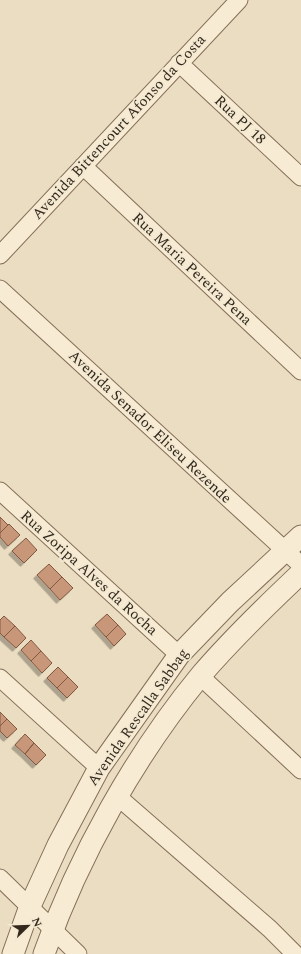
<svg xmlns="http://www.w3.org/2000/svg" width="301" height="954" viewBox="0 0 301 954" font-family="Spectral,serif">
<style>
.building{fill:#c89779;stroke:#825941;filter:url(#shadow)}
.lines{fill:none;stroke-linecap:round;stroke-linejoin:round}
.minor-casing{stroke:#846f5a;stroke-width:19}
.tertiary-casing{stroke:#846f5a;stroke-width:23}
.minor{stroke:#f7ebd4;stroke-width:17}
.tertiary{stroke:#f7ebd4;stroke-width:21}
.labels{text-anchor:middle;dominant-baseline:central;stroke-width:3.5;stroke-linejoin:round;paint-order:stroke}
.street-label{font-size:15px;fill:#34281d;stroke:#f3e8d0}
</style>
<defs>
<filter id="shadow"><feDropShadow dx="-3.5" dy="3.5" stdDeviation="0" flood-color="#0004"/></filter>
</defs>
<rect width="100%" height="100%" fill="#ebddc1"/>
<path class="building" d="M0 517 8 525 0 533Z
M9 524 20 535 8 546 0 537V533Z
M26 538 37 550 24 563 12 551Z
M49 564 62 577 50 589 37 575Z
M62 577 73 588 60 600 50 589Z
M107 614 118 625 106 637 95 625Z
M4 616 15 626 4 637 0 633V620Z
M118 625 126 634 114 646 106 637Z
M15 626 26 638 16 648 4 637Z
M31 640 41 651 31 661 21 650Z
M41 651 52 663 42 673 31 661Z
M58 667 68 677 57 688 47 678Z
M68 677 78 687 67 698 57 688Z
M0 712 7 719 0 726Z
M7 719 17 729 7 738 0 731V726Z
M25 734 34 743 25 754 15 745Z
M34 743 46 755 36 765 25 754Z"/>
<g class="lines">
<g class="minor-casing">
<path id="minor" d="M179 63 301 177
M83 166 301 371
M0 255 239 0
M0 289 301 565
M0 491 179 655
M200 676 301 770
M0 678 99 768
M117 796 270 929 295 954
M0 878 78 954"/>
</g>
<g class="tertiary-casing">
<path id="tertiary" d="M13 954 30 906 58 845 99 768 179 655 230 602 301 536
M44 954C78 857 135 755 201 675 232 639 266 606 301 573"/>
</g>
<use href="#minor" class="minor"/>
<use href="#tertiary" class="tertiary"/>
</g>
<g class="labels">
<g class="street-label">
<text transform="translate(240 120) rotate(43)">Rua PJ 18</text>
<text transform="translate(119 127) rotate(-47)">Avenida Bittencourt Afonso da Costa</text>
<text transform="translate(192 269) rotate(43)">Rua Maria Pereira Pena</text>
<text transform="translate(150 427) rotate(43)">Avenida Senador Eliseu Rezende</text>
<text transform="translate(89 573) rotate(42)">Rua Zoripa Alves da Rocha</text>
<text transform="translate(138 717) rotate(-55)">Avenida Rescalla Sabbag</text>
</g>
</g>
<g transform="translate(28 926) rotate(67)" stroke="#f3e8d0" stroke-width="3" paint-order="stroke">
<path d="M0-3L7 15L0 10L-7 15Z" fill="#34281d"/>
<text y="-6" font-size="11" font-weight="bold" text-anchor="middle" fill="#34281d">N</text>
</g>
</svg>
